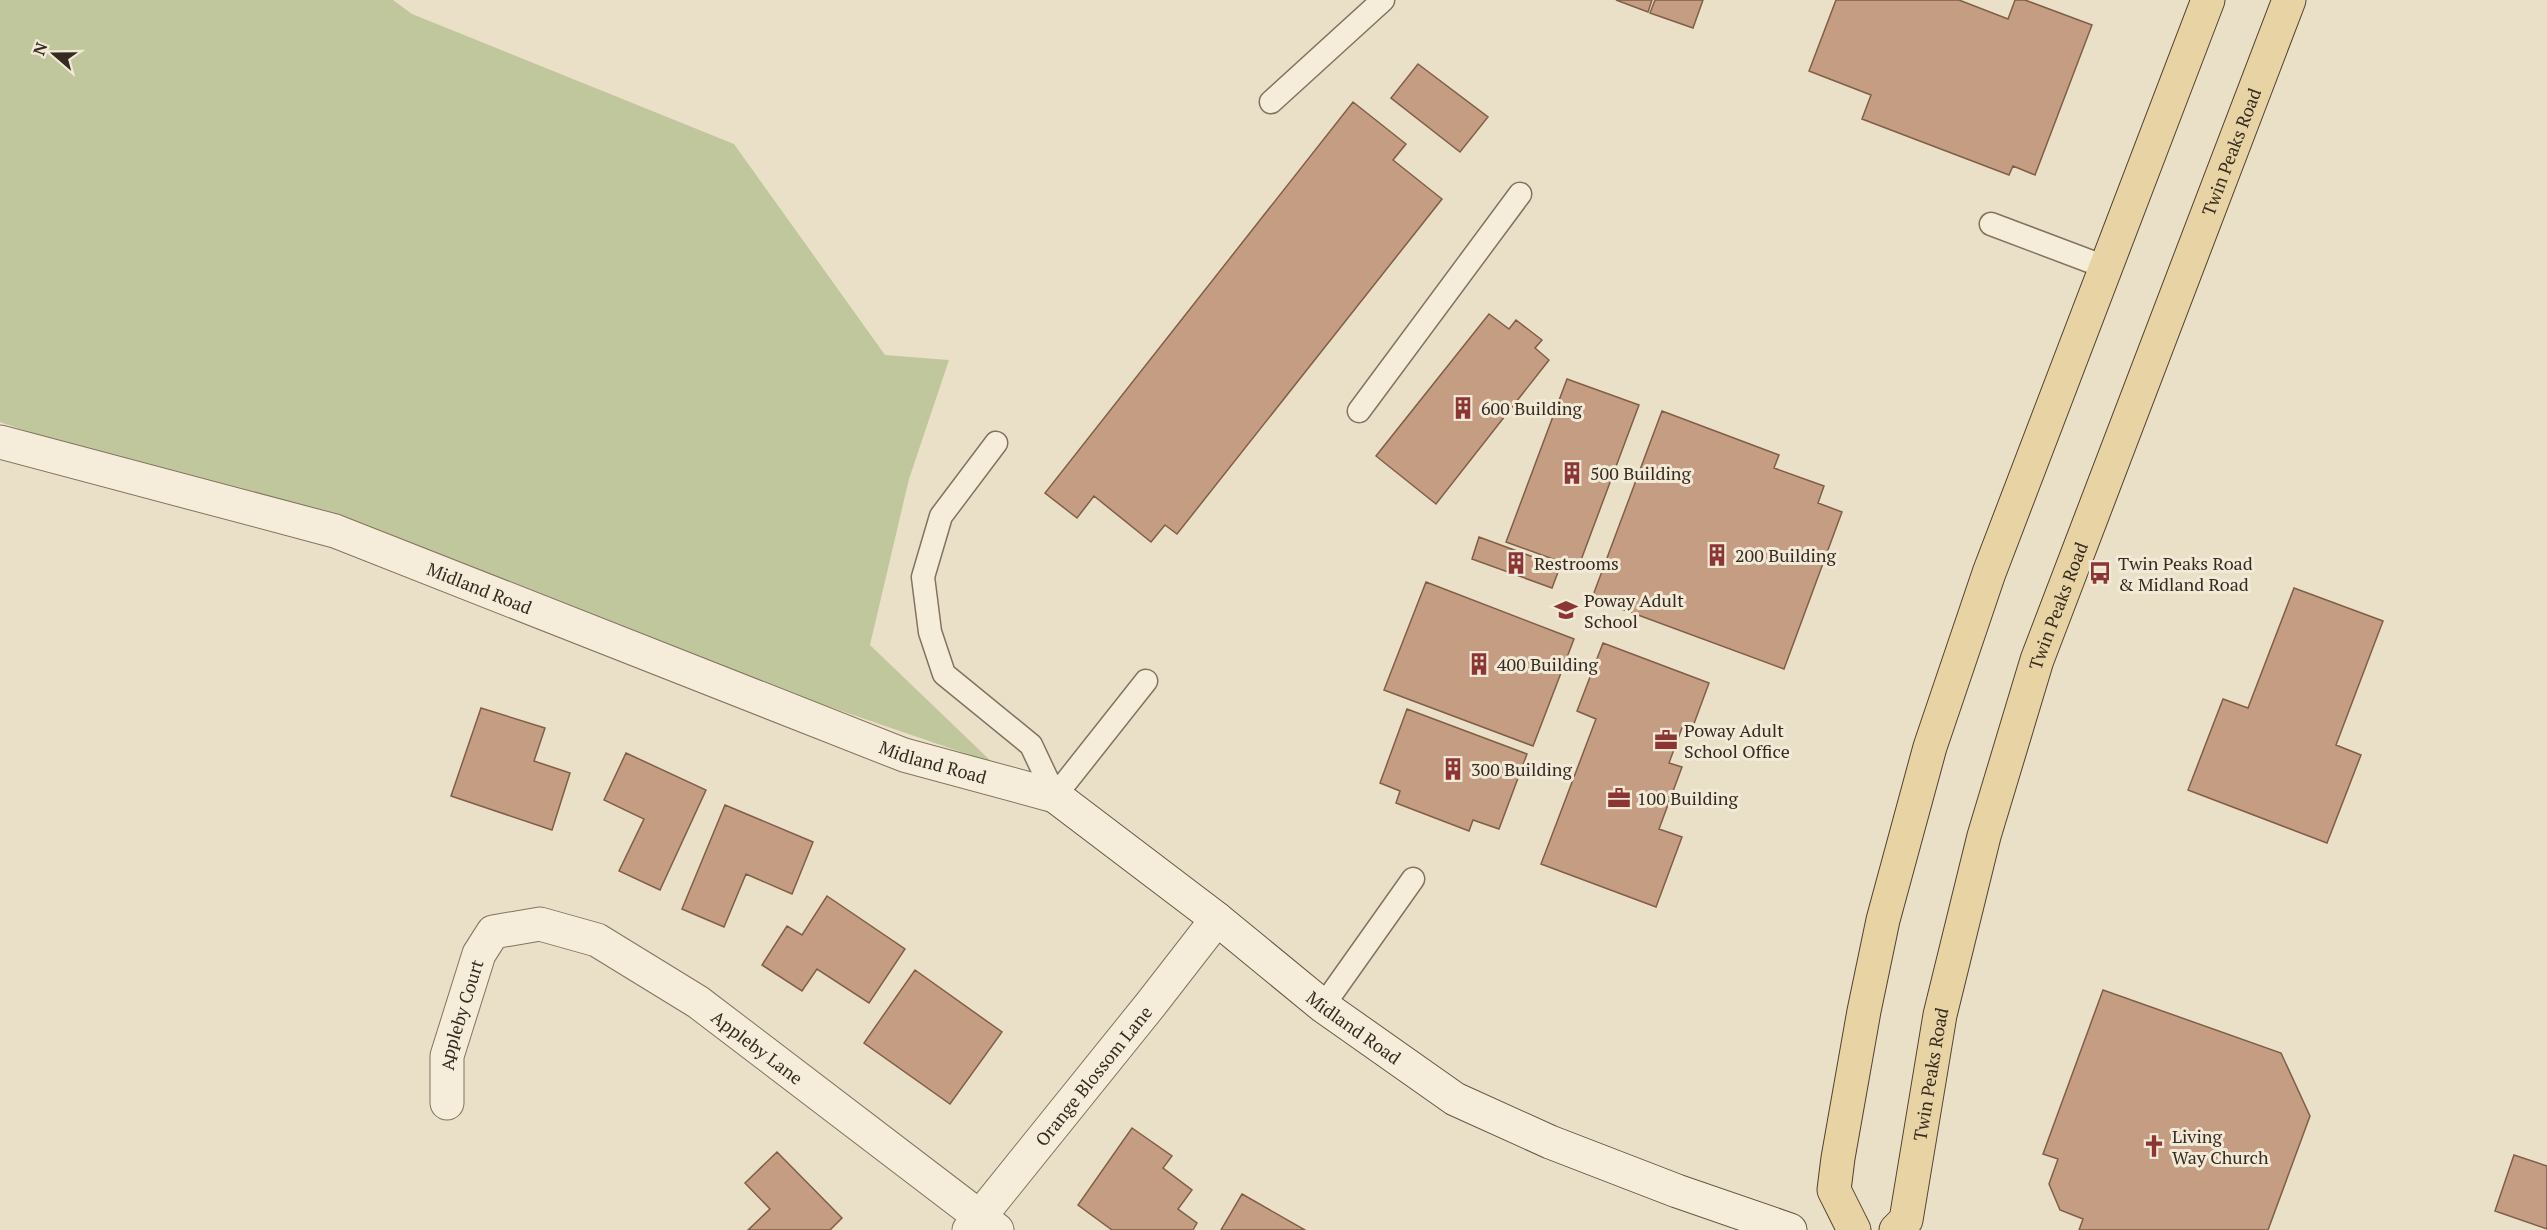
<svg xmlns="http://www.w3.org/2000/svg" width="2547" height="1230" viewBox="0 0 2547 1230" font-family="'PT Serif',serif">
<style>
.green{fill:#c1c79c}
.building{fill:#c49d82;stroke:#805e47;stroke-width:1.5}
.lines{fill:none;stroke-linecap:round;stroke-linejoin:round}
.lane-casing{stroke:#83725f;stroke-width:25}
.street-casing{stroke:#83725f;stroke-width:35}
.secondary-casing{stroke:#655442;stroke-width:35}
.primary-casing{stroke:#524132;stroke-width:35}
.lane{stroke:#f5edda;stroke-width:22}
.street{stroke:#f5edda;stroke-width:33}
.secondary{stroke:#f5edda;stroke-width:33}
.primary{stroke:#e8d3a4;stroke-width:33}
.labels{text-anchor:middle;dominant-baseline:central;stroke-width:6;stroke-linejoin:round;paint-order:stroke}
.street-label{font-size:18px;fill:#352b21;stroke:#f2ead6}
.poi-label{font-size:18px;fill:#352b21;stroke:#f2ead6;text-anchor:start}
</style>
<rect width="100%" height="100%" fill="#eae0c7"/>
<path class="green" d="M0 0H393L412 14 734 144 885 355 949 360 909 479 870 645 993 763 0 422Z"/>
<path class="building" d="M1616 0H1652L1648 12Z
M1655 0H1703L1693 28 1650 13Z
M1836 0H1959L2008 19 2015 0H2025L2092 25 2035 175 2013 166 2009 175 1862 119 1871 95 1809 71Z
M1418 64 1488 117 1460 152 1391 98Z
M1353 102 1406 144 1393 160 1442 199 1177 534 1165 525 1151 542 1094 496 1077 518 1045 493Z
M1489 314 1509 329 1516 320 1542 340 1535 348 1549 360 1436 504 1376 456Z
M1567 379 1639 405 1578 568 1506 542Z
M1662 411 1779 455 1774 468 1824 486 1818 503 1842 512 1784 669 1592 598Z
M1479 537 1560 567 1552 588 1472 559Z
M1426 582 1574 639 1533 746 1384 690Z
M2294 588 2383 621 2336 745 2361 755 2327 843 2188 790 2223 699 2248 708Z
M1603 643 1709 683 1692 729 1683 725 1669 763 1682 767 1659 829 1682 837 1656 907 1541 864 1596 719 1577 711Z
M481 708 545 728 534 761 570 773 552 830 451 796Z
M1407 709 1527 754 1499 829 1473 820 1469 831 1396 803 1400 791 1380 783Z
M626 753 706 790 660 890 619 871 644 819 604 800Z
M725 805 813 842 792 894 746 874 724 927 682 909Z
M827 896 905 949 869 1003 817 969 802 991 762 965 787 926 802 935Z
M915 970 1002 1032 950 1104 864 1043Z
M2103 990 2281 1053 2310 1116 2268 1230H2079L2083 1219 2060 1210 2049 1184 2058 1159 2043 1154Z
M1132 1128 1172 1156 1163 1168 1192 1190 1178 1209 1197 1223 1193 1230H1112L1078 1205Z
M777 1152 842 1218 830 1230H748L770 1209 745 1183Z
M2514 1155 2547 1166V1229L2495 1211Z
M1242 1194 1305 1230H1221Z"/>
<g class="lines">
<g class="lane-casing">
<path id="lane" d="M1271 102 1383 0
M1991 224 2105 267
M1359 411 1520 194
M996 443 941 516 923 577 930 632 944 674 1031 745 1055 796 1146 681
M1323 1006 1413 879"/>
</g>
<g class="street-casing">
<g id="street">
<path id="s1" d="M0 442 335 531 904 755 1055 796"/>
<path id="s2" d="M447 1103V1056L479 954 493 932 540 924 597 940 698 1002 997 1230"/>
<path id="s3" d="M969 1230 1151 1004 1217 919"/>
</g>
</g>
<g class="secondary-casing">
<g id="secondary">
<path id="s4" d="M1055 796 1217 919 1323 1006 1455 1099 1550 1142 1677 1191 1790 1230"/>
</g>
</g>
<g class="primary-casing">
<g id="primary">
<path d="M1854 1230 1834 1190 1838 1158 1864 1011 1883 920 1930 747 1989 573 2208 0"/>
<path id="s5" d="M1896 1230 1906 1220 1940 1015 1984 836 2037 660 2289 0"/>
</g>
</g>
<use href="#lane" class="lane"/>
<use href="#street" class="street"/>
<use href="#secondary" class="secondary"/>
<use href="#primary" class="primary"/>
</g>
<defs>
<g id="building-bare" transform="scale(1.8)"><path d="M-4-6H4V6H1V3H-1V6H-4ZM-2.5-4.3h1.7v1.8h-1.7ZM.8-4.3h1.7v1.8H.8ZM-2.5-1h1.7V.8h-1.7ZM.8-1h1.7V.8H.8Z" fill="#8c3535" stroke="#f2ead6" stroke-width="2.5" paint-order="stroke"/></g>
<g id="bus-bare" transform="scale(1.8)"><path d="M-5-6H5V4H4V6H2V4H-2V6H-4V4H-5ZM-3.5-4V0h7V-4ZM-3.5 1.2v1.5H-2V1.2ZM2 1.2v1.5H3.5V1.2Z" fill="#8c3535" stroke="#f2ead6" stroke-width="2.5" paint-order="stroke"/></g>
<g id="school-bare" transform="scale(1.8)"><path d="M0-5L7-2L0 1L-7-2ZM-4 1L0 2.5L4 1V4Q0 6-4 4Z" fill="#8c3535" stroke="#f2ead6" stroke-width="2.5" paint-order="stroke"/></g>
<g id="office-bare" transform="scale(1.8)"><path d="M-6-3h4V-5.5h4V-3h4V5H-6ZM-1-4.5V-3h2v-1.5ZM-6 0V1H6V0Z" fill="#8c3535" stroke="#f2ead6" stroke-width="2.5" paint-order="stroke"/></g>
<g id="church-bare" transform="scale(1.8)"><path d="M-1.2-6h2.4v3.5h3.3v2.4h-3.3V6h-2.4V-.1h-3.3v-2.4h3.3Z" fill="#8c3535" stroke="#f2ead6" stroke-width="2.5" paint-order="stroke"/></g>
</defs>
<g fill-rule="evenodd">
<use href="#building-bare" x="1463" y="408"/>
<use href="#building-bare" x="1572" y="473"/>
<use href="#building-bare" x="1717" y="555"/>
<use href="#building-bare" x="1516" y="563"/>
<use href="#bus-bare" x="2100" y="573"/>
<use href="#school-bare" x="1566" y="610"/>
<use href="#building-bare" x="1479" y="664"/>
<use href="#office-bare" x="1666" y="740"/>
<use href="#building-bare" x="1453" y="769"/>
<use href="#office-bare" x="1619" y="798"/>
<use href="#church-bare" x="2154" y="1146"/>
</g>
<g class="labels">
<g class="street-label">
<text stroke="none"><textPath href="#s5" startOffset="1134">Twin Peaks Road</textPath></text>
<text stroke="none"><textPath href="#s1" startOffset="502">Midland Road</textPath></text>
<text stroke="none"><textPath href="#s5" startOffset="648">Twin Peaks Road</textPath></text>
<text stroke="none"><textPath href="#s1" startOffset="988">Midland Road</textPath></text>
<text stroke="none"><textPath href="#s2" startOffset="90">Appleby Court</textPath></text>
<text stroke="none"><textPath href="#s4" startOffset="378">Midland Road</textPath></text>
<text stroke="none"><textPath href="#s2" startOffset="480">Appleby Lane</textPath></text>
<text stroke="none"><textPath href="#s5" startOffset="162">Twin Peaks Road</textPath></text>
<text stroke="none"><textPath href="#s3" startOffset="198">Orange Blossom Lane</textPath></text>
</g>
<g class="poi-label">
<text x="1481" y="408">600 Building</text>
<text x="1590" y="473">500 Building</text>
<text x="1735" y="555">200 Building</text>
<text x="1534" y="563">Restrooms</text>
<text x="2118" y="563">Twin Peaks Road<tspan x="2118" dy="21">&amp; Midland Road</tspan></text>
<text x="1584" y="600">Poway Adult<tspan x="1584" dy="21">School</tspan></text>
<text x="1497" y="664">400 Building</text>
<text x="1684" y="730">Poway Adult<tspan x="1684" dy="21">School Office</tspan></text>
<text x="1471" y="769">300 Building</text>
<text x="1637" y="798">100 Building</text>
<text x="2172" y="1136">Living<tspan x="2172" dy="21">Way Church</tspan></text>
</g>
</g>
<g transform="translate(54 54) rotate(290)" stroke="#f2ead6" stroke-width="4.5" paint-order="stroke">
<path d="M0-4.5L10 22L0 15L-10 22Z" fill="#352b21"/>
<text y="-9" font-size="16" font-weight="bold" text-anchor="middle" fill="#352b21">N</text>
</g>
</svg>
